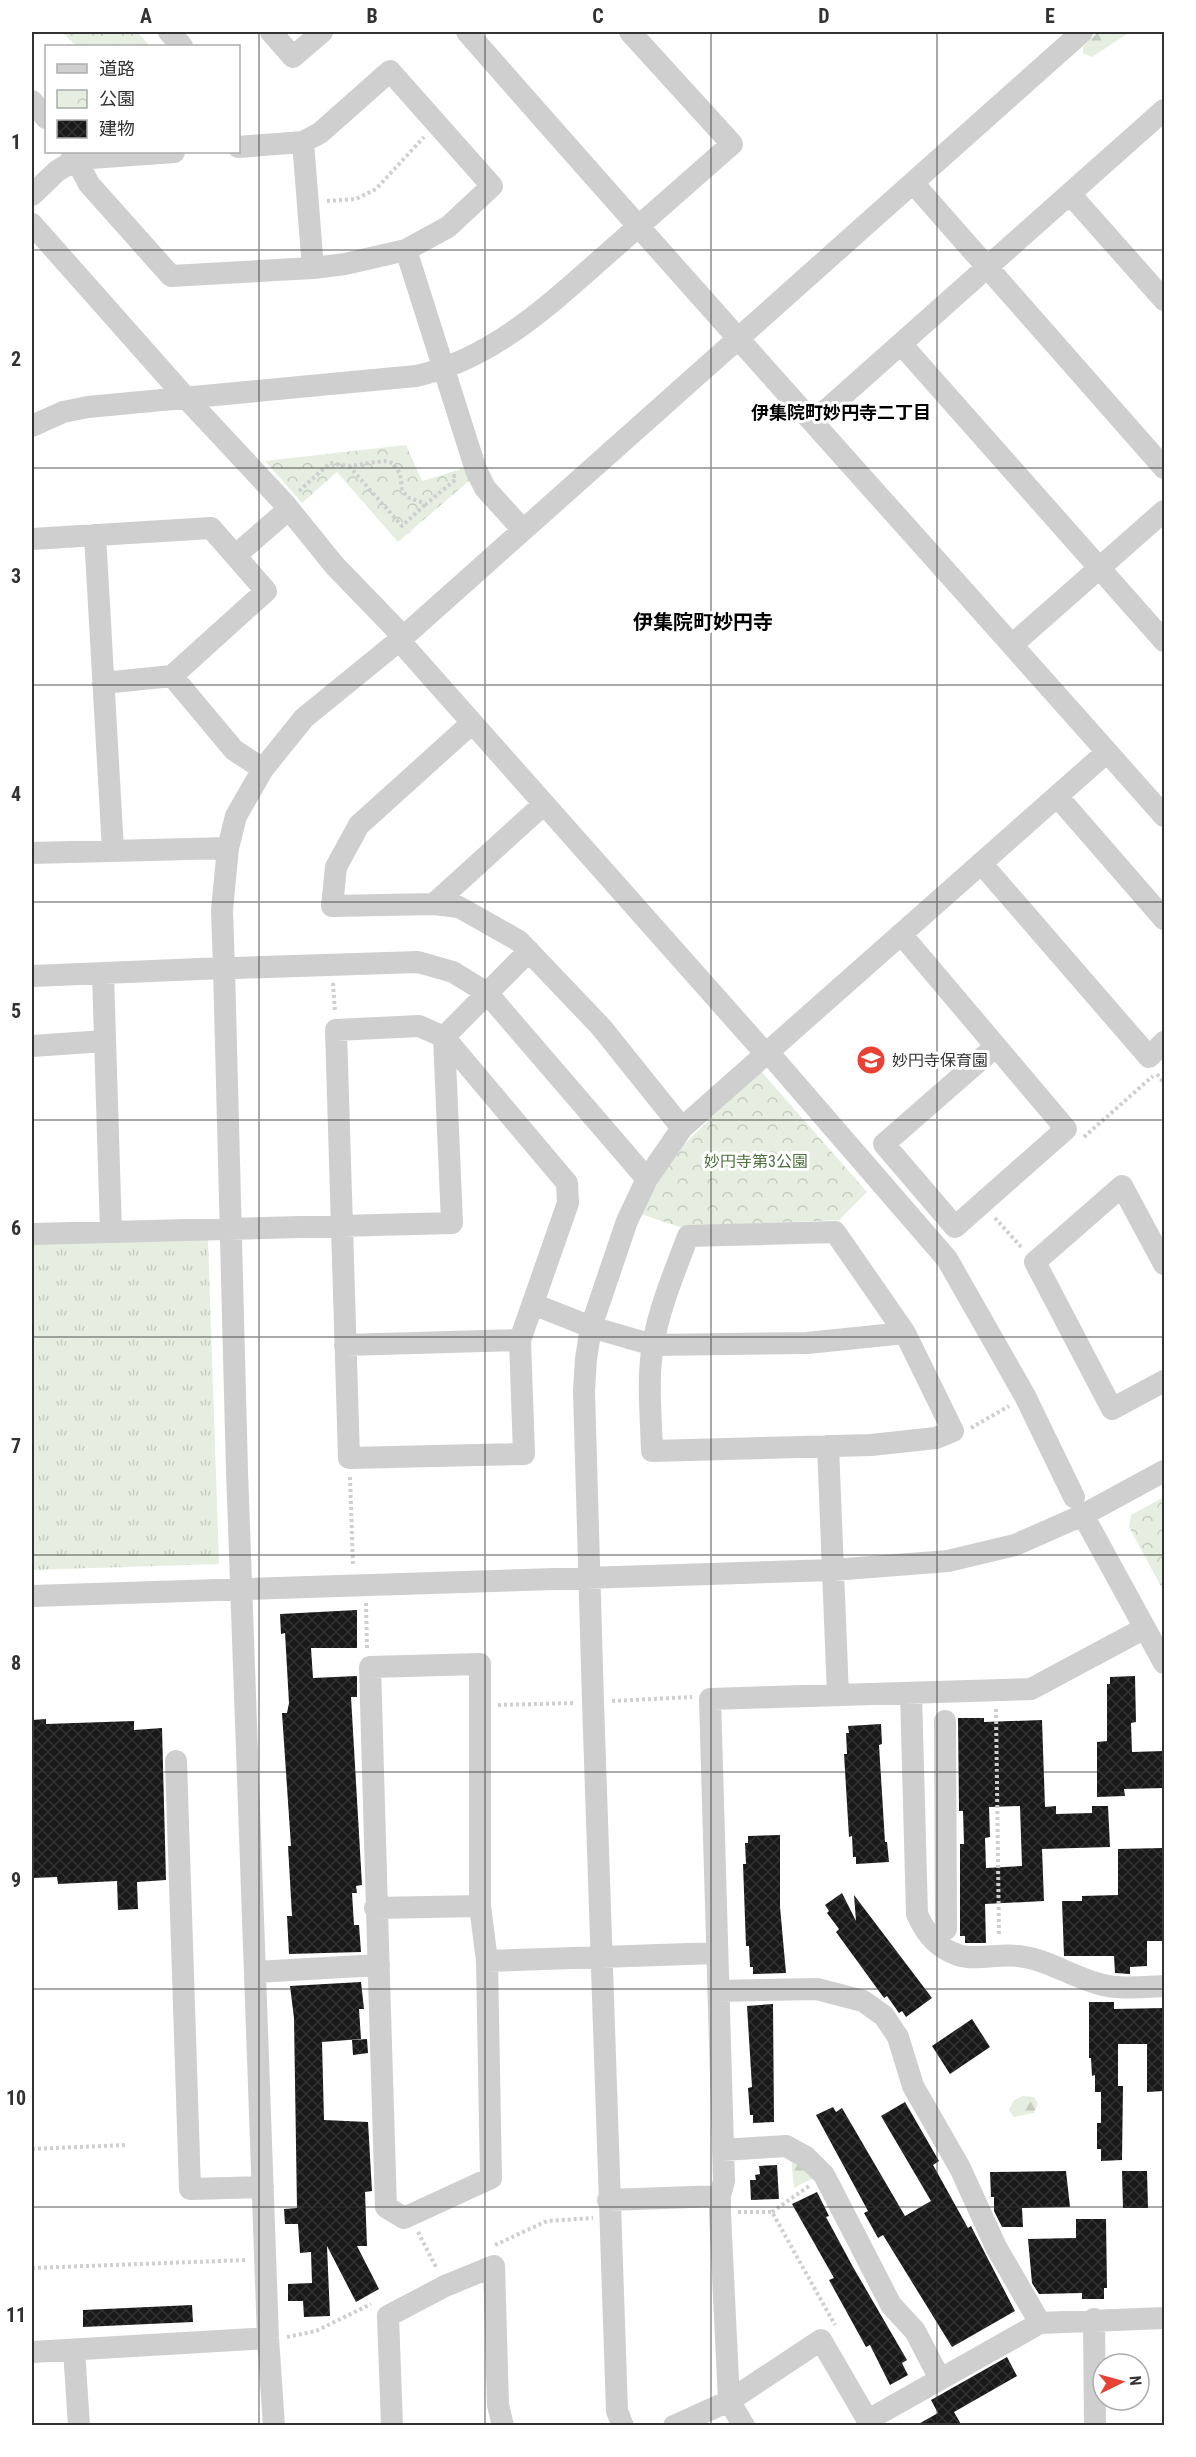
<svg xmlns="http://www.w3.org/2000/svg" width="1196" height="2457" viewBox="0 0 1196 2457" font-family="'Roboto Condensed','Noto Sans JP',sans-serif">
<style>
.grass{fill:url(#grass-tufts)}
.forest{fill:url(#forest-firs)}
.park{fill:url(#park-crowns)}
.building{fill:url(#building-cross-hatch);fill-rule:evenodd}
.lines{fill:none;stroke-linecap:round;stroke-linejoin:round}
.path{stroke:#cfcfcf;stroke-width:4;stroke-dasharray:3 3;stroke-linecap:butt}
.minor{stroke:#cfcfcf;stroke-width:22}
.grid{fill:none;stroke:#323232;stroke-width:1.5;stroke-opacity:0.55}
.labels{text-anchor:middle;dominant-baseline:central;stroke-width:6;stroke-linejoin:round;paint-order:stroke}
.poi-label{font-size:16px;fill:#323232;stroke:#fff;text-anchor:start}
.park-label{font-size:16px;fill:#4d6f3d;stroke:#fff}
.neighbourhood-label{font-size:18px;font-weight:bold;fill:#000;stroke:#fff}
.quarter-label{font-size:20px;font-weight:bold;fill:#000;stroke:#fff}
.neatline{fill:none;stroke:#323232;stroke-width:2}
.grid-label{font-size:20px;text-anchor:middle;font-weight:bold;fill:#323232}
</style>
<defs>
<pattern id="grass-tufts" width="24" height="20" patternUnits="userSpaceOnUse" patternTransform="scale(1.5)"><rect width="24" height="20" fill="#e5eee0"/><path d="M3 7l-1-3M5 7V3M7 7l1-3M15 17l-1-3M17 17v-4M19 17l1-3" fill="none" stroke="#c5cdc1"/></pattern>
<pattern id="forest-firs" width="22" height="20" patternUnits="userSpaceOnUse" patternTransform="scale(1.5)"><rect width="22" height="20" fill="#e5eee0"/><path d="M5 1l3.5 6h-7zM16 11l3.5 6h-7z" fill="#c5cdc1"/></pattern>
<pattern id="park-crowns" width="20" height="18" patternUnits="userSpaceOnUse" patternTransform="scale(1.5)"><rect width="20" height="18" fill="#e5eee0"/><path d="M2 6a3 3 0 1 1 6 0M12 15a3 3 0 1 1 6 0" fill="none" stroke="#c5cdc1"/></pattern>
<pattern id="building-cross-hatch" width="8" height="8" patternUnits="userSpaceOnUse" patternTransform="scale(1.5)"><rect width="8" height="8" fill="#191919"/><path d="M0 0l8 8M0 8l8-8" fill="none" stroke="#323232"/></pattern>
</defs>
<rect width="100%" height="100%" fill="#fff"/>
<path class="grass" d="M208 1240 219 1564 32 1570V1243Z"/>
<path class="forest" d="M1098 32H1130L1092 57 1083 53V47Z
M1023 2096 1034 2097 1038 2103 1034 2113 1014 2117 1009 2110 1014 2100Z
M791 2156 815 2177 794 2188Z"/>
<path class="park" d="M62 32H137L150 46H76Z
M406 445 422 481 465 468 471 479 398 542 337 472 302 503 265 461Z
M760 1070 867 1192 839 1220 679 1227 641 1214 672 1156Z
M1164 1497V1592L1129 1527 1131 1515Z"/>
<path class="building" d="M357 1610V1648H311L313 1678 357 1676V1697H351L362 1885 356 1886 357 1893H352L354 1925H359L361 1952 289 1954 287 1916H292L288 1846H291L282 1713H287L289 1703 285 1633 281 1634 280 1614Z
M1135 1676 1136 1722 1131 1723 1132 1752 1164 1751V1788L1124 1789 1125 1796 1097 1797V1742L1107 1741V1684H1110V1677Z
M958 1718H984V1722L1042 1720 1045 1807 1056 1806V1814L1092 1813V1806H1108L1110 1847 1042 1849 1044 1901 985 1904 986 1943H965V1936H960V1844H964L963 1811H959ZM1020 1806 1022 1866 986 1868 985 1838 990 1837 989 1807Z
M46 1719V1724L134 1721V1730L162 1728 166 1880 137 1882 138 1909 118 1910 117 1881 58 1884 57 1877 32 1878V1720Z
M881 1724 882 1744 879 1745 885 1842H887L889 1862 856 1864V1857H853L852 1836 849 1837 844 1754H847L846 1733H849L848 1726Z
M780 1835V1907L786 1973 753 1974V1967H750L749 1946H746L743 1864H746L745 1843H748V1836Z
M1164 1848V1941H1147V1966L1130 1967V1974L1115 1973 1114 1956H1064L1062 1901H1082V1896L1118 1895V1849Z
M842 1893 856 1921 854 1895 932 1998 906 2017 902 2011 899 2013 887 1996 884 1998 836 1932 839 1929 827 1913 829 1911 825 1905Z
M361 1982 364 2009H359L361 2039 322 2042 324 2120 368 2122 372 2191 365 2192 367 2246H357L379 2289 356 2302 327 2246 330 2316 304 2317 303 2301H288V2284L312 2283 311 2252 300 2253 298 2224H285L284 2209 297 2208 294 2018 290 1986Z
M1089 2002H1114V2009L1164 2008V2091L1147 2092V2044H1118V2086H1123L1122 2160 1101 2161V2149H1097V2123H1101V2092H1095V2075L1092 2076 1091 2058H1089Z
M773 2004 774 2122 753 2123V2115H750L748 2088 752 2087 747 2006Z
M972 2019 990 2047 950 2074 932 2046Z
M367 2039 368 2053 353 2055 352 2040Z
M905 2102 939 2161 933 2165 968 2228 971 2226 973 2230 1015 2311 952 2347 883 2235 878 2238 864 2213 868 2211 816 2115 833 2107 836 2112 842 2108 905 2216 931 2201 881 2116Z
M777 2165 779 2199 751 2200 750 2180H756L755 2175 760 2174 759 2166Z
M1066 2171 1070 2207 1022 2208 1023 2227H1002L994 2211V2197H991L990 2172Z
M1122 2171H1147L1148 2208H1123Z
M817 2192 829 2216 826 2217 853 2267 907 2360 902 2363 908 2375 890 2385 870 2345 866 2347 829 2280 834 2278 792 2204Z
M1076 2219H1106L1107 2288H1104V2299H1082V2293L1039 2294 1032 2283 1028 2239 1076 2238Z
M192 2305 193 2322 83 2327V2310Z
M1007 2357 1017 2376 954 2412 962 2426H915L938 2413 931 2400Z"/>
<g class="lines">
<path class="path" d="M327 201 356 199 376 189 424 137
M349 466 402 526 426 504
M299 491 330 463 349 466 384 461 393 463 400 474 402 489 407 497 426 504 455 480 454 476H457
M333 983 335 1012
M1157 1074 1164 1083
M1084 1137 1153 1076
M995 1218 1022 1248
M971 1428 1009 1406
M350 1477 353 1565
M366 1603 367 1649
M612 1701 692 1697
M498 1705 575 1703
M996 1709 999 1935
M32 2149 127 2145
M738 2212H772L835 2325
M772 2212 809 2186
M418 2232 437 2269
M495 2245 547 2221 593 2218
M32 2268 247 2260
M287 2337 316 2331 371 2304"/>
<path class="minor" d="M169 32 182 46
M271 32 293 57 322 32
M467 32C697 295 932 554 1164 816
M32 101 46 118
M303 142 320 133 390 71 492 186 448 227 406 250
M238 147 303 142 313 268 345 264 406 250 476 470 485 488 523 530
M72 152 89 184 171 276 313 268
M914 184 1164 468
M1070 194 1164 300
M32 195 57 171 77 159 174 152
M32 224 187 399 284 503 335 566 395 628 406 648 765 1053
M902 345 1164 641
M814 421 1164 110
M32 426 63 412 88 407 416 376C493 359 550 304 607 254 649 217 690 181 732 144L630 32
M95 535 113 850
M32 539 211 528 266 591 172 676 234 750 263 769
M236 555 289 509
M1012 645 1164 511
M103 683 172 676
M472 723 359 825 336 867 332 906 434 904 459 907 519 941 601 1027 682 1128
M1057 796 1164 919
M32 853 228 848
M981 863 1149 1057 1164 1042
M434 904 544 804
M901 934 1066 1129 955 1227 884 1144 995 1047
M235 968 418 962 453 972 487 993 647 1179
M103 974 111 1232
M32 976 224 968
M419 1026 444 1037 567 1183 568 1203 520 1340 524 1454 349 1458 336 1030Z
M32 1046 105 1041
M767 1051 947 1259 1025 1396 1074 1497
M835 1232 905 1333 953 1431 936 1438 871 1445 652 1451C651 1416 647 1379 653 1345 659 1308 675 1271 688 1236Z
M32 1234 452 1223 444 1037 529 951
M1164 1264 1122 1186 1035 1262 1112 1409 1164 1381
M533 1304 591 1327 653 1345 807 1343 905 1333
M345 1345 520 1340
M828 1446 838 1695
M1083 1515 1164 1663
M32 1596 833 1570 948 1561 1015 1545 1083 1515 1164 1471
M480 1664V1906L487 1961 491 2178 404 2218 386 2207C381 2027 374 1847 370 1667Z
M911 1693 917 1914C925 1933 937 1948 958 1955 976 1961 999 1953 1018 1956 1046 1959 1069 1975 1096 1983 1117 1990 1142 1987 1164 1986
M945 1721 946 1929
M176 1761 190 2189 263 2187
M375 1908 480 1906
M487 1961 717 1953
M256 1972 379 1965
M719 1991 817 1989 863 2001 884 2016 898 2037 913 2086 960 2168 996 2247 1040 2323
M723 2150 786 2146 806 2157 824 2175 891 2305 915 2331 940 2379
M608 2200 720 2196
M1094 2319 1095 2426
M74 2350 79 2426
M32 2352 268 2338
M868 2420 1040 2323 1164 2318
M274 2426 268 2338 237 1471 224 968 222 910 228 848 236 816 263 769 304 718 401 639 1082 32
M392 2426 388 2316 445 2286 494 2266 498 2405 503 2426
M623 2426 617 2411 593 1702 584 1391 586 1359 591 1327 627 1221 647 1179 682 1128 1107 752
M674 2426 729 2401 821 2340 871 2426
M744 2426 729 2401 720 2213V2196L724 2181 710 1699 1031 1689 1145 1628"/>
</g>
<path class="grid" d="M259 32V2426M485 32V2426M711 32V2426M937 32V2426M32 250H1164M32 468H1164M32 685H1164M32 902H1164M32 1120H1164M32 1337H1164M32 1555H1164M32 1772H1164M32 1989H1164M32 2207H1164"/>
<defs>
<g id="school-disc" transform="scale(1.5)"><circle r="9.5" fill="#e84234" stroke="#fff"/><path d="M0-5L7-2L0 1L-7-2ZM-4 1L0 2.5L4 1V4Q0 6-4 4Z" fill="#fff"/></g>
</defs>
<g fill-rule="evenodd">
<use href="#school-disc" x="871" y="1060"/>
</g>
<g class="labels">
<g class="poi-label">
<text x="892" y="1060">妙円寺保育園</text>
</g>
<g class="park-label">
<text x="756" y="1161">妙円寺第3公園</text>
</g>
<g class="neighbourhood-label">
<text x="841" y="412">伊集院町妙円寺二丁目</text>
</g>
<g class="quarter-label">
<text x="703" y="622">伊集院町妙円寺</text>
</g>
</g>
<rect width="1196" height="2457" fill="none" stroke="#ffffff" stroke-width="66"/>
<rect x="45" y="45" width="195" height="108" fill="#ffffff" stroke="#adadad" stroke-width="1.5"/>
<rect x="57" y="64" width="30" height="9" fill="#cfcfcf" stroke="#adadad" stroke-width="1.5"/>
<text x="99" y="75" font-size="18" fill="#323232">道路</text>
<rect x="57" y="90" width="30" height="18" fill="url(#park-crowns)" stroke="#adadad" stroke-width="1.5"/>
<text x="99" y="105" font-size="18" fill="#323232">公園</text>
<rect x="57" y="120" width="30" height="18" fill="url(#building-cross-hatch)" stroke="#adadad" stroke-width="1.5"/>
<text x="99" y="135" font-size="18" fill="#323232">建物</text>
<g transform="translate(1121 2382) rotate(85)"><circle r="28" fill="#ffffff" stroke="#adadad" stroke-width="1.5"/>
<path d="M0-4.5L10 22L0 15L-10 22Z" fill="#e84234"/>
<text y="-9" font-size="16" font-weight="bold" text-anchor="middle" fill="#323232">N</text>
</g>
<rect x="33" y="33" width="1130" height="2391" class="neatline"/>
<g class="grid-label">
<text x="146" y="23">A</text>
<text x="372" y="23">B</text>
<text x="598" y="23">C</text>
<text x="824" y="23">D</text>
<text x="1050" y="23">E</text>
<text x="16" y="149">1</text>
<text x="16" y="366">2</text>
<text x="16" y="583">3</text>
<text x="16" y="801">4</text>
<text x="16" y="1018">5</text>
<text x="16" y="1235">6</text>
<text x="16" y="1453">7</text>
<text x="16" y="1670">8</text>
<text x="16" y="1887">9</text>
<text x="16" y="2105">10</text>
<text x="16" y="2322">11</text>
</g>
</svg>
